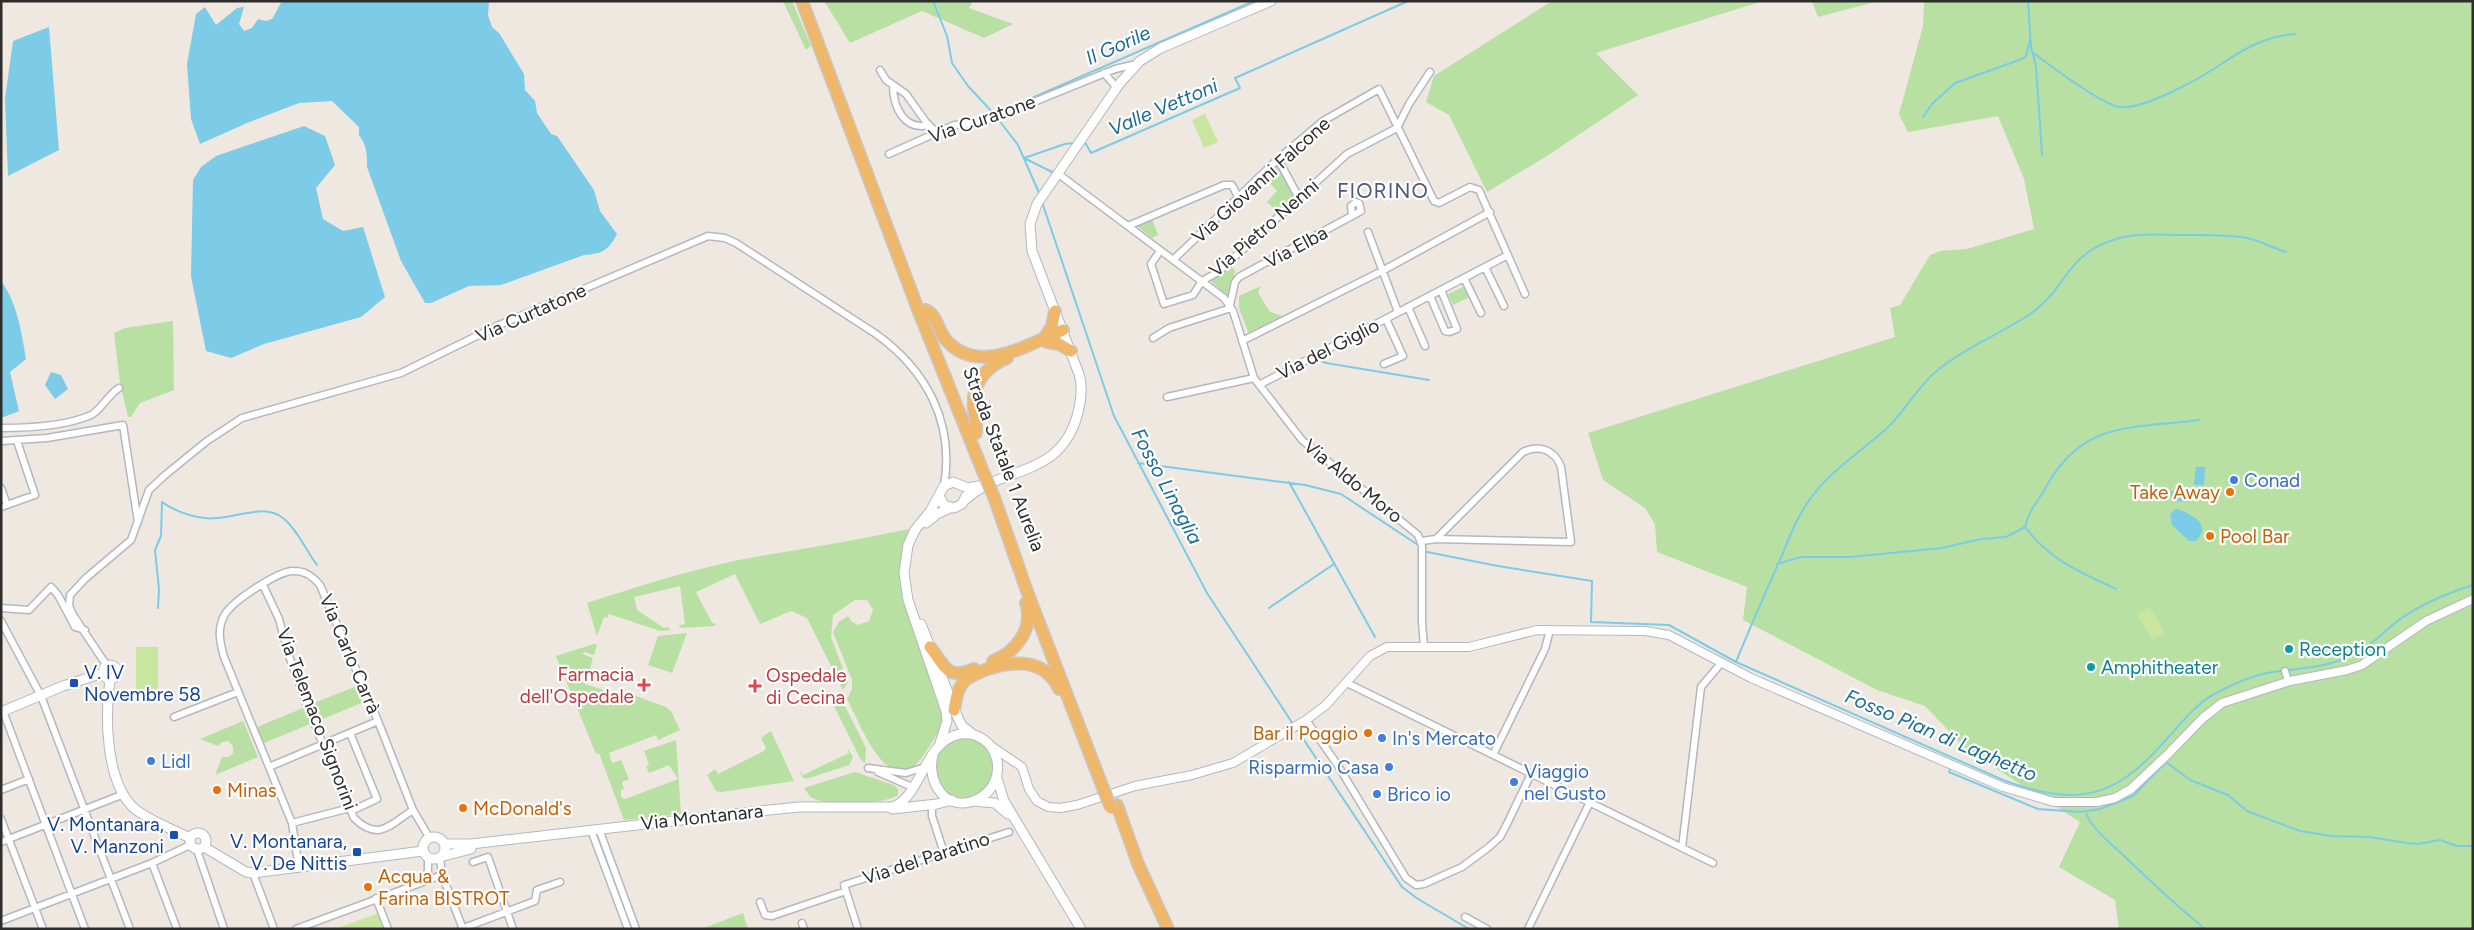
<svg xmlns="http://www.w3.org/2000/svg" width="2474" height="930" viewBox="0 0 2474 930" font-family="Figtree,sans-serif">
<style>
.green{fill:#b7e0a2}
.pitch{fill:#c8e69f}
.water{fill:#7ccbe7}
.lines{fill:none;stroke-linecap:round;stroke-linejoin:round}
.stream{stroke:#7ccbe7;stroke-width:2}
.minor-casing{stroke:#b4b7bf;stroke-width:9}
.tertiary-casing{stroke:#b4b7bf;stroke-width:10}
.secondary-casing{stroke:#b4b7bf;stroke-width:11}
.trunk-casing{stroke:#c8c8c8;stroke-width:14}
.minor{stroke:#fff;stroke-width:6}
.tertiary{stroke:#fff;stroke-width:8}
.secondary{stroke:#fff;stroke-width:9}
.trunk{stroke:#eeb769;stroke-width:11}
.trunk-bridge-casing{stroke:#c8c8c8;stroke-width:14;stroke-linecap:butt}
.trunk-bridge{stroke:#eeb769;stroke-width:11}
.shop-dot{fill:#3f7fe0;stroke:#fff;stroke-width:2}
.food-dot{fill:#e8710a;stroke:#fff;stroke-width:2}
.culture-dot{fill:#0f9aa8;stroke:#fff;stroke-width:2}
.transit-dot{fill:#1a4fb4;stroke:#fff;stroke-width:2}
.health-dot{fill:#e0444e;stroke:#fff;stroke-width:2}
.labels{text-anchor:middle;dominant-baseline:central;stroke-width:4.5;stroke-linejoin:round;paint-order:stroke}
.street-label{font-size:19px;fill:#2d2d2d;stroke:#fff}
.shop-label{font-size:19px;fill:#366cbe;stroke:#fff;text-anchor:start}
.food-label{font-size:19px;fill:#c56008;stroke:#fff;text-anchor:start}
.culture-label{font-size:19px;fill:#0d838f;stroke:#fff;text-anchor:start}
.transit-label{font-size:19px;fill:#164399;stroke:#fff;text-anchor:end}
.health-label{font-size:19px;fill:#be3a42;stroke:#fff;text-anchor:end}
.water-label{font-size:20px;font-style:italic;fill:#176c98;stroke:#fff}
.quarter-label{font-size:21px;letter-spacing:1px;fill:#50587c;stroke:#fff}
</style>
<rect width="100%" height="100%" fill="#eee8e1"/>
<path class="green" d="M783 1H792L811 46 806 50Z
M824 1H973L969 8 1013 24 984 38 922 11 850 43Z
M1552 1H1763L1596 53 1638 95 1547 156 1487 192 1449 115 1426 102 1434 76Z
M1812 1H1879L1818 17Z
M1924 1H2473V929H2119L2115 900 2059 867 2080 822 1967 750 1925 706 1877 690 1743 620 1747 587 1657 552 1655 524 1645 508 1603 480 1588 433 1895 337 1890 308 1900 305 1930 255 1940 251 1967 249 2034 229 2024 179 1998 116 1908 132 1899 114 1923 26Z
M1278 164 1294 196 1277 211 1267 202 1277 191 1264 177Z
M1152 219 1158 235 1152 238 1137 226Z
M1231 265 1235 271 1230 295 1227 296 1211 281Z
M1261 286 1258 293 1270 312 1285 317 1249 334 1239 308V296Z
M1465 286 1470 297 1453 305 1448 294Z
M173 321 174 390 140 403 131 417H128L120 383 114 333 125 328Z
M909 529 901 568V584L944 711C943 728 934 739 925 753 890 807 861 725 847 699L852 689V680L833 632 839 622 848 616 852 622 858 625 869 621 873 610 867 600H855L833 615 831 637 848 682 843 690 807 618 791 611 760 624 735 574 696 592 712 623 716 624 714 626 682 628 678 626 685 624 680 586 634 597 637 610 664 628 668 627 671 630 660 631 609 614 607 618 604 617 597 636 587 603C642 585 699 567 755 557 807 548 858 540 909 529Z
M687 633 672 673 648 665 658 636Z
M594 644 597 645 594 655 584 652 583 654 593 658 585 684 631 699 633 695 666 707 671 711 680 730 658 740 656 735 609 753 612 763 621 760 629 779 622 782 624 789 621 790V797L625 799 678 779 669 765 649 773 646 766 649 765 644 751 676 740 681 814 624 820 599 753 596 754 556 656Z
M357 686 364 702 318 721 311 704Z
M842 700 866 748 865 763 861 760 833 704Z
M303 708 310 724 264 743 257 727Z
M243 721 258 757 215 775 222 757H229L233 753V746L228 741 222 742 218 746 200 739Z
M771 731 794 781 721 792 716 791 707 775 715 769 718 774 764 751 766 748 761 738Z
M934 768a30 30 0 1 1 60 0a30 30 0 1 1-60 0Z
M847 747 853 757 849 765 806 779 802 777 800 770 803 775 849 753Z
M855 772 894 785 898 789V795C885 805 822 806 811 797 809 795 806 791 804 788Z
M743 913 748 929H704V928Z"/>
<path class="pitch" d="M1205 114 1218 142 1204 148 1192 120Z
M2150 607 2165 632 2152 640 2137 614Z
M136 647H158V691H136Z
M379 913 385 929H335Z"/>
<path class="water" d="M282 1H489L488 15 492 27 499 33 524 74 525 90 535 101 537 113 551 134 557 136 594 190 600 211 617 234C609 250 602 254 584 255L501 285 469 286 431 303H425L401 261 367 167C367 154 367 146 359 135V127L332 101 299 103 247 123 200 144 191 119 187 64 196 14 205 7 216 25 237 8 244 7 239 24 244 31 252 28 258 19 266 21 272 19Z
M49 27 59 150 8 176 5 99 13 41Z
M304 126 325 136 335 165 316 188 323 219 343 231 363 227 385 297 361 317 264 344 231 358 206 351 191 276 193 180 201 167 216 156Z
M1 281C17 302 22 334 26 359L10 372 19 411 1 418Z
M51 372 61 375 68 389 55 399 45 385Z
M2196 467H2205L2204 485H2194Z
M2171 491 2192 492 2191 496 2194 494 2195 497 2192 499 2191 498V502L2171 501Z
M2178 509C2191 515 2213 523 2196 541H2189L2172 525 2170 515 2174 510Z"/>
<g class="lines">
<path class="stream" d="M933 1 947 36 952 63 968 86 995 115
M2028 1 2031 47 2036 66 2042 155
M2032 52C2048 64 2102 104 2119 107 2143 111 2202 77 2223 63 2245 48 2269 35 2296 34
M995 114 1254 1
M1923 117 1932 104 1955 83 2022 59 2026 56 2030 40
M998 119 1018 145 1040 195
M1081 144H1086L1091 153 1240 88 1235 78 1408 1
M1024 158 1065 144 1074 143
M1024 158 1052 172
M1042 202 1114 416 1207 593 1293 724
M1317 359 1326 363 1429 380
M1138 463 1305 485 1341 494 1418 545
M1289 482 1375 637
M2025 527C2050 560 2079 572 2116 589
M1427 552 1498 566 1592 581 1591 622 1669 625 1736 662 2003 780C2075 806 2112 801 2164 742 2180 725 2195 704 2216 693 2235 683 2259 673 2280 671 2303 668 2325 667 2346 658 2366 651 2379 636 2395 623 2418 605 2445 594 2473 585
M1777 564 1801 557H1850L1942 548 1981 539 2006 537 2025 527C2029 509 2038 502 2046 487 2083 420 2131 429 2199 420
M158 608 159 589 155 550 161 536 162 502C173 510 191 517 205 518 231 522 262 501 283 518 298 530 306 551 317 565
M1269 608 1334 564
M1736 662C1751 625 1767 589 1783 553 1792 530 1801 509 1817 490 1837 466 1863 450 1886 429 1906 411 1917 386 1939 369 1968 346 2003 333 2033 312 2065 289 2067 256 2110 241 2135 232 2157 235 2182 235 2203 235 2226 234 2247 238 2261 241 2273 248 2286 252
M1296 728 1402 887 1418 899 1469 929
M1950 769 1949 772 2038 809 2080 812 2100 809 2133 796 2166 762 2190 780 2228 795 2247 811 2300 831 2331 836 2369 837 2408 843 2418 844 2440 840 2457 846H2473
M2085 811C2092 829 2109 842 2122 854 2149 880 2176 905 2205 929"/>
<g class="minor-casing">
<path id="minor" d="M880 70 886 80 906 94 926 122 937 133
M1104 73 1117 88
M893 85C893 107 904 131 929 125
M889 154 954 125 982 123 1115 69 1137 64
M1278 159 1299 198
M1057 173 1224 298 1233 311 1254 378 1302 440 1418 535 1422 546V622L1424 647
M1128 226 1224 185H1232L1238 197
M1368 232 1398 312
M1160 251 1151 264 1164 304 1193 295 1202 281 1218 272 1347 154 1397 128 1409 104 1430 72
M1173 260 1278 159 1323 121 1379 89 1434 201 1439 203 1470 187 1479 190 1525 294
M1485 267 1504 306
M1464 278 1481 313
M1430 296 1445 331 1449 332 1457 329 1441 290
M1230 305 1235 282 1239 277 1361 211 1359 203 1356 202 1351 206 1352 216
M1408 307 1425 346
M1153 338 1169 328 1231 308
M1242 341 1382 271 1490 212
M1384 364 1403 356 1386 319
M1259 385 1508 255
M1167 397 1254 378
M1 428C28 428 66 426 91 415 100 411 107 396 119 388
M1 441 47 438 123 425 138 522
M1 488 7 505
M1 507 35 495 17 441
M1422 541 1436 539 1571 542 1561 467C1555 450 1539 444 1523 452L1436 539
M263 585 279 619 289 656 310 713 354 818C379 843 392 823 413 810
M1 608 29 610 51 587 58 595 75 627 85 630
M1 621 41 696 130 929
M107 666 73 615 69 606 70 595 86 578 131 540 149 490 164 476 207 441 242 418 401 373 497 326 708 236 725 238 736 243 876 334C926 370 955 422 944 486
M2285 671 2288 681
M1347 683 1713 863
M3 711 85 929
M174 717 238 692
M1306 720 1337 764 1406 878 1416 885 1424 884 1462 867 1489 847 1500 837 1506 826 1531 774
M350 733 377 799 351 811
M1493 755 1545 649 1550 630
M269 767 378 721
M868 768 906 773 925 767
M878 772 912 787
M1 790 29 779
M937 804 932 808V816L944 853
M1 819 43 929
M292 823 350 808
M599 829 636 929
M591 830 628 929
M1 842 124 794
M1682 848 1701 687 1722 662
M197 850 224 929
M440 857 442 875 463 929
M473 862 488 857 513 929
M152 863 177 929
M299 868 292 823 224 657C220 643 217 629 224 616 231 602 279 570 294 571 306 571 313 577 320 585L378 721 413 810 429 837
M253 873 274 929
M419 882 428 872V857
M376 898 388 929
M760 902 765 915 772 916 846 891
M1465 917 1487 929
M1 921 152 863 190 845
M802 923 804 929
M296 929 442 875
M461 929 535 901 537 890 560 882
M858 929 844 885 1009 832
M1528 929 1590 802"/>
</g>
<g class="tertiary-casing">
<path id="tertiary" d="M991 746 1022 767 1029 789 1037 801 1048 807 1060 808 1077 805 1135 786 1192 775 1233 763 1306 720 1326 705 1370 656 1387 647H1469L1537 630 1645 631 1669 635 1751 678 2003 787 2054 802H2097L2115 798 2131 789 2166 756 2203 718 2222 703 2290 681 2347 670 2362 665 2426 621 2473 599"/>
</g>
<g class="secondary-casing">
<path id="secondary" d="M939 496 944 505 954 508 962 504 966 496
M965 500C1002 465 1059 479 1077 416 1081 402 1083 387 1079 374L1032 251 1030 224 1037 204 1120 83 1140 61 1161 48 1271 1
M926 523 937 514 950 508
M921 624 958 718 962 726 974 735
M103 672a7 7 0 1 1 14 0a7 7 0 1 1-14 0Z
M110 679C105 715 105 783 135 809 150 821 172 829 190 838
M1 712 63 686 103 673
M940 743 947 721 946 711 908 600 904 573 908 545 915 530 931 510 944 486 953 482 968 488 984 485
M997 778 1004 801 1081 929
M973 801 995 803 1008 814
M892 809 937 804 952 800
M190 841a8 8 0 1 1 16 0a8 8 0 1 1-16 0Z
M423 848a11 11 0 1 1 22 0a11 11 0 1 1-22 0Z
M445 844H471L760 811 799 807H892C921 799 924 740 960 734 999 729 1013 783 976 800 946 813 926 782 933 755
M204 847 246 872 253 873 423 851
M440 857 471 849"/>
</g>
<g class="trunk-casing">
<path id="trunk" d="M802 1 919 312 984 474
M926 310C938 316 938 332 947 341 979 376 1029 344 1063 330
M1045 337 1052 326 1055 311
M1047 342 1059 344 1071 351
M976 433C977 424 975 418 974 410 971 385 985 367 1007 358
M994 497 1028 594 1103 788
M930 647C945 665 946 681 974 669
M993 661C1016 652 1034 629 1026 603
M954 710C956 701 956 692 962 684 967 676 977 674 985 670 1012 660 1045 658 1059 689
M1117 805 1138 864 1168 929"/>
</g>
<use href="#minor" class="minor"/>
<use href="#tertiary" class="tertiary"/>
<use href="#secondary" class="secondary"/>
<use href="#trunk" class="trunk"/>
<g class="trunk-bridge-casing">
<path id="trunk-bridge" d="M984 474 994 497
M1103 788 1111 808"/>
</g>
<use href="#trunk-bridge" class="trunk-bridge"/>
</g>
<g class="shop-dot">
<circle cx="2234" cy="480" r="5"/>
<circle cx="1382" cy="738" r="5"/>
<circle cx="151" cy="761" r="5"/>
<circle cx="1389" cy="767" r="5"/>
<circle cx="1514" cy="782" r="5"/>
<circle cx="1377" cy="794" r="5"/>
</g>
<g class="food-dot">
<circle cx="2230" cy="492" r="5"/>
<circle cx="2210" cy="536" r="5"/>
<circle cx="1368" cy="733" r="5"/>
<circle cx="217" cy="790" r="5"/>
<circle cx="463" cy="808" r="5"/>
<circle cx="368" cy="887" r="5"/>
</g>
<g class="culture-dot">
<circle cx="2289" cy="649" r="5"/>
<circle cx="2091" cy="667" r="5"/>
</g>
<g class="transit-dot">
<rect x="69" y="678" width="10" height="10" rx="2.5"/>
<rect x="169" y="830" width="10" height="10" rx="2.5"/>
<rect x="352" y="847" width="10" height="10" rx="2.5"/>
</g>
<g class="health-dot">
<path d="M641.5 677.5h5v5h5v5h-5v5h-5v-5h-5v-5h5z"/>
<path d="M752.5 678.5h5v5h5v5h-5v5h-5v-5h-5v-5h5z"/>
</g>
<g class="labels">
<g class="street-label">
<text transform="translate(982 119) rotate(-19)">Via Curatone</text>
<text transform="translate(1261 180) rotate(-42)">Via Giovanni Falcone</text>
<text transform="translate(1264 228) rotate(-41)">Via Pietro Nenni</text>
<text transform="translate(1296 247) rotate(-28)">Via Elba</text>
<text transform="translate(531 313) rotate(-24)">Via Curtatone</text>
<text transform="translate(1328 349) rotate(-27)">Via del Giglio</text>
<text transform="translate(1004 459) rotate(69)">Strada Statale 1 Aurelia</text>
<text transform="translate(1353 481) rotate(39)">Via Aldo Moro</text>
<text transform="translate(350 654) rotate(67)">Via Carlo Carrà</text>
<text transform="translate(317 719) rotate(69)">Via Telemaco Signorini</text>
<text transform="translate(702 817) rotate(-6)">Via Montanara</text>
<text transform="translate(926 858) rotate(-18)">Via del Paratino</text>
</g>
<g class="shop-label">
<text x="2244" y="480">Conad</text>
<text x="1392" y="738">In's Mercato</text>
<text x="161" y="761">Lidl</text>
<text x="1379" y="767" text-anchor="end">Risparmio Casa</text>
<text x="1524" y="771">Viaggio<tspan x="1524" dy="22">nel Gusto</tspan></text>
<text x="1387" y="794">Brico io</text>
</g>
<g class="food-label">
<text x="2220" y="492" text-anchor="end">Take Away</text>
<text x="2220" y="536">Pool Bar</text>
<text x="1358" y="733" text-anchor="end">Bar il Poggio</text>
<text x="227" y="790">Minas</text>
<text x="473" y="808">McDonald's</text>
<text x="378" y="876">Acqua &amp;<tspan x="378" dy="22">Farina BISTROT</tspan></text>
</g>
<g class="culture-label">
<text x="2299" y="649">Reception</text>
<text x="2101" y="667">Amphitheater</text>
</g>
<g class="transit-label">
<text x="84" y="672" text-anchor="start">V. IV<tspan x="84" dy="22">Novembre 58</tspan></text>
<text x="164" y="824">V. Montanara,<tspan x="164" dy="22">V. Manzoni</tspan></text>
<text x="347" y="841">V. Montanara,<tspan x="347" dy="22">V. De Nittis</tspan></text>
</g>
<g class="health-label">
<text x="634" y="674">Farmacia<tspan x="634" dy="22">dell'Ospedale</tspan></text>
<text x="766" y="675" text-anchor="start">Ospedale<tspan x="766" dy="22">di Cecina</tspan></text>
</g>
<g class="water-label">
<text transform="translate(1118 45) rotate(-24)">Il Gorile</text>
<text transform="translate(1163 107) rotate(-23)">Valle Vettoni</text>
<text transform="translate(1167 486) rotate(62)">Fosso Linaglia</text>
<text transform="translate(1941 735) rotate(23)">Fosso Pian di Laghetto</text>
</g>
<g class="quarter-label">
<text x="1383" y="190">FIORINO</text>
</g>
</g>
<rect width="2474" height="930" fill="none" stroke="#2d2d2d" stroke-width="5"/>
</svg>
